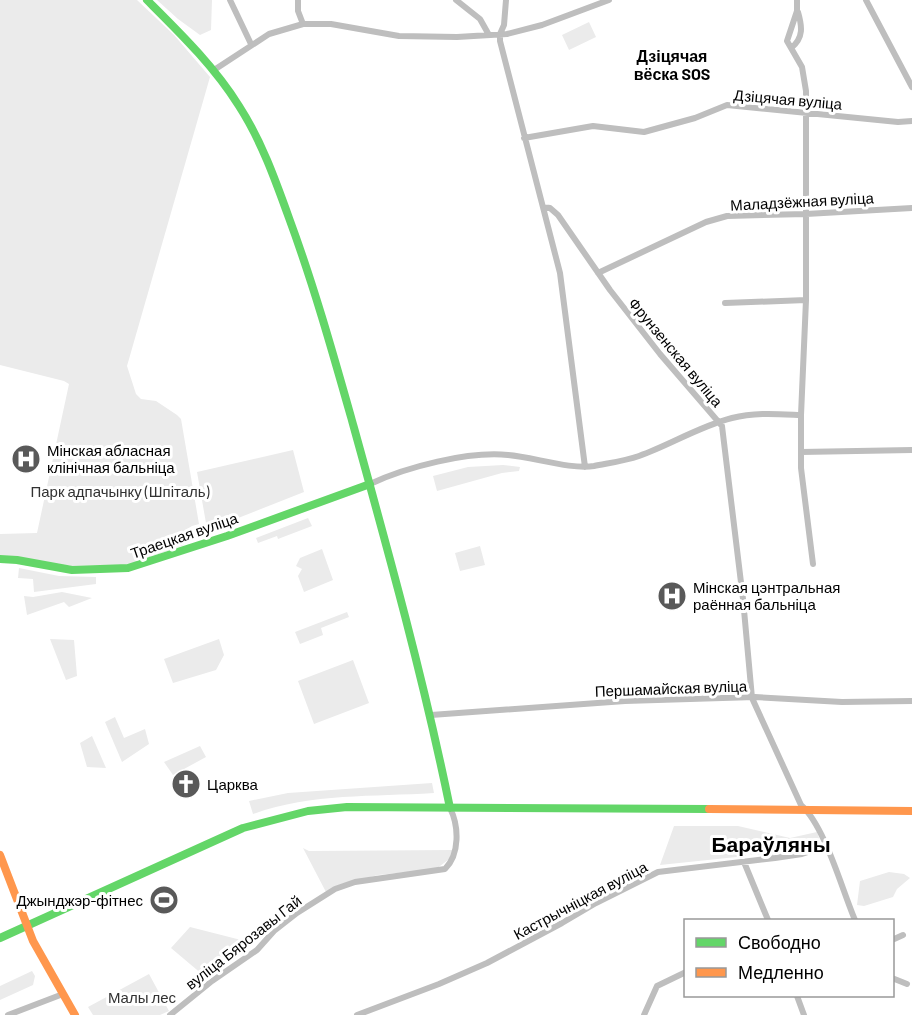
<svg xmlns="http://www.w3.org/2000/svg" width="912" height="1015" viewBox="0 0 912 1015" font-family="Barlow,sans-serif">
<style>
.green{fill:#ebebeb}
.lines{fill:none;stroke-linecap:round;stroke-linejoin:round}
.street{stroke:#bebebe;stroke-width:6}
.fast{stroke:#63d668;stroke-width:8}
.slow{stroke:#ff974d;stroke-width:8}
.labels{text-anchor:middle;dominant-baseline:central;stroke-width:6;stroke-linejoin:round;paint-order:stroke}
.street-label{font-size:15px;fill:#000;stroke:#fff}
.poi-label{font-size:15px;fill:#000;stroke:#fff;text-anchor:start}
.park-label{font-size:15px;fill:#323232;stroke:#fff}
.neighbourhood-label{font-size:16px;font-weight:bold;fill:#000;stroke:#fff}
.district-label{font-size:21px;font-weight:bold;fill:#000;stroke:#fff}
</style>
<rect width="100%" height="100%" fill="#fff"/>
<path class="green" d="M0 0H137L174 35 210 77 127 366 136 394 141 399 156 401 177 415 181 419 199 524 192 526 186 530 188 536 185 539 184 545 127 565 71 566 0 556V534L37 533 69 384 64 381 0 365Z
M157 0H212L211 30 200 35 178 19Z
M589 22 596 37 569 50 562 35Z
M293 450 304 492 228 522 206 523 197 472Z
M503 465 520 467 519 471 502 473 437 491 433 476 468 467Z
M308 518 312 526 278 539 277 536 258 543 256 538Z
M480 546 485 565 460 571 455 553Z
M322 549 333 580 304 592 298 576 302 569 296 566 300 558Z
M19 568 59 576 96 577V584L34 592 33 579 18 578Z
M62 592 92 598 69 607 64 602 27 615 24 596 33 597Z
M347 612 349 617 321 628 323 635 300 644 295 632Z
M50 639 74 640 77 676 66 680Z
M219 639 224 655 216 670 173 683 164 659Z
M353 660 369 703 314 724 298 681Z
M115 717 124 738 145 729 149 744 122 762 105 722Z
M92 736 106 768 87 767 80 743Z
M200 746 206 757 173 775 164 762Z
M432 783 434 793C373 797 311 793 253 814L249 801 288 793Z
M674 826H738L790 838 817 832 820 841 817 847 774 856 746 854V856L660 865Z
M303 848 309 851 453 850 448 860 436 869 378 875 351 882 326 892Z
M889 872 904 874 910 878 897 889 893 897 864 906 857 905 860 881Z
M190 927 241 940 229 961 203 975 171 948Z
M32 971 35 976 33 985 0 1000V986Z
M149 974 169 1011 160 1015H93L88 1007Z"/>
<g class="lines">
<path class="street" d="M230 0 251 44
M298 0V11L303 24
M456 0 480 19 489 35
M506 0 504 25 500 34V41L560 273 585 467
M797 0V11L787 41 802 67 806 91V300L801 415V468L813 564
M866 0 912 87
M791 48C804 38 802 26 798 12
M214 70 269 34 303 24H331L399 36 457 37 507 34 542 25 609 0
M524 138 593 126 644 132 695 118 727 105 898 122 912 121
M543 207 550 208 558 215 610 290 660 354 722 426 743 599 752 698 801 805C825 826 842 890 855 920
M598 273 706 222 727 216 806 214 912 208
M725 303 806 300
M801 452 912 450
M370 484C406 467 468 451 508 455 533 457 571 470 594 466 609 463 625 461 639 456 670 445 700 426 732 418 755 412 778 414 801 415
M431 715 625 701 755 697 842 702 912 701
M744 862 768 920
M892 940 903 935
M892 978 907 984
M797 996 804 1015
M8 1015 63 994
M170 1015 212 981 257 950 274 931 297 913 335 889 355 882 445 869C460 854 459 826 450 808
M357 1015 439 984 487 963 562 923 596 903 658 872 775 858 802 854 826 846
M644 1015 657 986 686 972"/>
<path class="fast" d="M147 0C180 33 214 66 239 106 261 140 275 179 289 218 313 283 332 350 351 417 387 547 423 676 450 808
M0 559 17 560 72 570 128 568 227 536 370 484
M0 938 243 828 308 811 347 807 709 809"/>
<path class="slow" d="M709 809 912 811
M0 855 33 941 75 1015"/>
</g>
<defs>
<g id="hospital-disc" transform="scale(1.5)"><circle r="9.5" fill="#595959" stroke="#fff"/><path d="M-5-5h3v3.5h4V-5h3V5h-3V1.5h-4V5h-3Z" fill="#fff"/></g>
<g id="church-disc" transform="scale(1.5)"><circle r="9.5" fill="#595959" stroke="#fff"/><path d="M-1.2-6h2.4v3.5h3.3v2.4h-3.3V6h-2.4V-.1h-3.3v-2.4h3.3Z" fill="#fff"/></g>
<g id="stadium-disc" transform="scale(1.5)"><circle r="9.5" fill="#595959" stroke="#fff"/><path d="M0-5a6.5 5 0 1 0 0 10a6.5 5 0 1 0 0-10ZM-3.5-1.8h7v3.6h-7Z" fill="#fff"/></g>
</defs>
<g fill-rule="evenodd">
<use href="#hospital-disc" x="26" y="459"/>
<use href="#hospital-disc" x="672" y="596"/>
<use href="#church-disc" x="186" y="784"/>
<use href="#stadium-disc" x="164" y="900"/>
</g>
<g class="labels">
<g class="street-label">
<text transform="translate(788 99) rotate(5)">Дзіцячая вуліца</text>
<text transform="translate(802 201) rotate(-3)">Маладзёжная вуліца</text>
<text transform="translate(676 352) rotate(50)">Фрунзенская вуліца</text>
<text transform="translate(184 535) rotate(-19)">Траецкая вуліца</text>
<text transform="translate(671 688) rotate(-2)">Першамайская вуліца</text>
<text transform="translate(580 900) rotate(-28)">Кастрычніцкая вуліца</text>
<text transform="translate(243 942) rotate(-38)">вуліца Бярозавы Гай</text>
</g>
<g class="poi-label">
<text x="47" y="450">Мінская абласная<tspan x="47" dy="17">клінічная бальніца</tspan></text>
<text x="693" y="587">Мінская цэнтральная<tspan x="693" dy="17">раённая бальніца</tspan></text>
<text x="207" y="784">Царква</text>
<text x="143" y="900" text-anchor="end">Джынджэр-фітнес</text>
</g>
<g class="park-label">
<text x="120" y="491">Парк адпачынку (Шпіталь)</text>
<text x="142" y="997">Малы лес</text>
</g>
<g class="neighbourhood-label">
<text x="672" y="55">Дзіцячая<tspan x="672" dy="18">вёска SOS</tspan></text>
</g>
<g class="district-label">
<text x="771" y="843">Бараўляны</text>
</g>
</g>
<rect x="684" y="919" width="210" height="78" fill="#ffffff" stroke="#999999" stroke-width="1.5"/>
<rect x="696" y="938" width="30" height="9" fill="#63d668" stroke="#999999" stroke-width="1.5"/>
<text x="738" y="949" font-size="18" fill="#000000">Свободно</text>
<rect x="696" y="968" width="30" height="9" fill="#ff974d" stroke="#999999" stroke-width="1.5"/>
<text x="738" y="979" font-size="18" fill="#000000">Медленно</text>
</svg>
